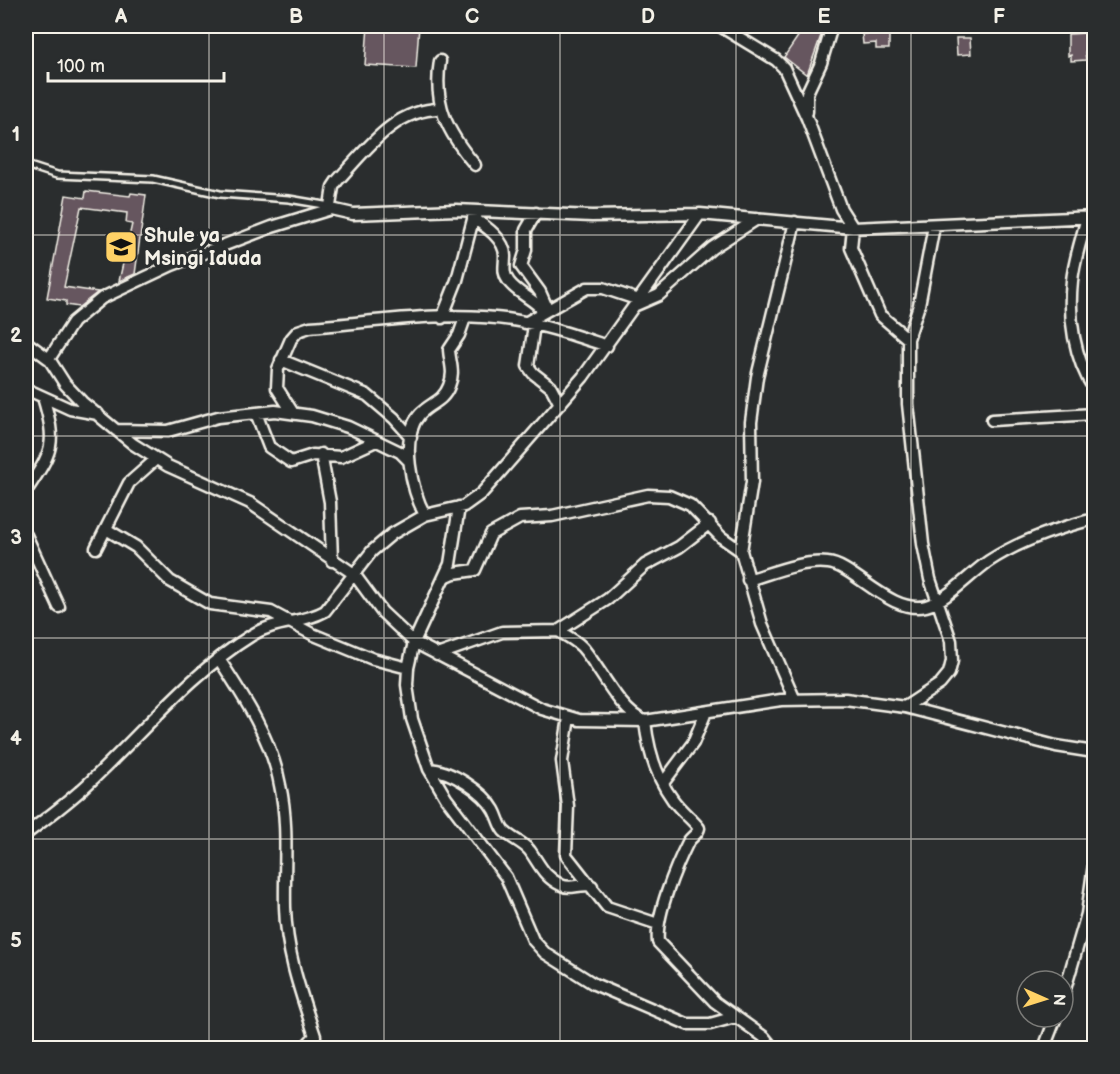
<svg xmlns="http://www.w3.org/2000/svg" width="1120" height="1074" viewBox="0 0 1120 1074" font-family="'Balsamiq Sans',sans-serif">
<style>
.building{fill:#66565f;stroke:#f4f1e8;stroke-width:1.5}
.lines{fill:none;stroke-linecap:round;stroke-linejoin:round}
.service-casing{stroke:#f4f1e8;stroke-width:10}
.minor-casing{stroke:#f4f1e8;stroke-width:15}
.service{stroke:#2a2d2e;stroke-width:5}
.minor{stroke:#2a2d2e;stroke-width:10}
.grid{fill:none;stroke:#f4f1e8;stroke-width:1.5;stroke-opacity:0.55}
.labels{text-anchor:middle;dominant-baseline:central;stroke-width:6;stroke-linejoin:round;paint-order:stroke}
.poi-label{font-size:20px;font-weight:bold;fill:#f4f1e8;stroke:#2a2d2e;text-anchor:start}
.neatline{fill:none;stroke:#f4f1e8;stroke-width:2}
.grid-label{font-size:20px;text-anchor:middle;font-weight:bold;fill:#f4f1e8}
</style>
<rect width="100%" height="100%" fill="#2a2d2e"/>
<filter id="ink" filterUnits="userSpaceOnUse"><feTurbulence type="fractalNoise" baseFrequency=".0167" numOctaves="2"/><feDisplacementMap in="SourceGraphic" scale="12" xChannelSelector="R" yChannelSelector="G"/><feConvolveMatrix kernelMatrix="1 2 1 2 8 2 1 2 1" color-interpolation-filters="sRGB"/></filter>
<g filter="url(#ink)">
<path class="building" d="M368 26H419L416 68 365 65Z
M805 26 823 30 807 75 784 57Z
M889 32V49H876V43L863 44 862 34Z
M1087 33V38H1092L1093 47H1089L1090 52H1085L1086 60 1071 61V55L1068 56V34Z
M956 38H970L971 54 957 55Z
M86 191 130 196 131 193 146 195 135 274 119 281 132 224 126 223 127 213 81 207 64 287 98 292 79 307 66 305V301L47 298 66 195 85 198Z"/>
<g class="lines">
<g class="service-casing">
<path id="service" d="M26 165 57 175 153 179 220 194 289 199 330 206"/>
</g>
<g class="minor-casing">
<path id="minor" d="M720 26 776 60 784 68 807 118 841 209 853 228 851 248 880 315 908 339
M440 61C433 104 447 132 475 165
M807 112V93L821 63 832 26
M330 206 333 187 337 181C366 150 394 109 440 109
M536 213 526 230V250L521 266 540 292 548 310
M1087 217C1082 238 1074 260 1072 281 1068 318 1074 358 1094 389
M473 218C485 226 505 239 505 256 505 266 502 273 509 282 519 295 535 299 544 312
M636 305 659 295 712 248 757 219
M442 318 457 280 475 212
M525 323 587 288H603L639 300
M534 325 528 366 533 373 551 387 560 404
M26 342 49 359 65 384 82 402 133 444 168 466 250 503 354 574 382 612 414 642 542 709 579 720 645 721 781 700 845 699 905 707 1056 746 1094 752
M49 359 73 322 102 298 172 265 272 227 331 209 353 214 456 210 592 216 700 214 853 228 1094 217
M281 360 367 395 394 418 411 437
M26 389 70 409 98 414
M256 413 269 447 291 462 313 455 341 457 376 441
M293 413 277 388 278 369 291 339 298 331 310 327C375 322 449 310 513 320 545 325 576 336 607 346
M992 420 1094 414
M116 430 168 431 218 417 275 411 312 416 348 427 400 452 409 461
M321 454 330 502 332 561
M26 491C53 451 57 444 43 397
M459 507 450 564 414 642 408 668 407 685 412 719 429 769 446 798 506 877 533 940 545 953 594 984 687 1024H710L735 1017
M425 515C412 491 399 438 420 414 430 403 443 402 449 386 455 372 450 364 449 350L459 335 465 318
M106 529 136 547 170 581 210 604 271 612 312 634 373 659 408 668
M26 535 59 607
M96 548 129 483 155 460
M445 577 454 573 475 570 491 534 520 518 552 516 648 495 669 496 690 505 721 537 741 551
M748 580C772 573 802 560 828 563 853 565 891 615 926 606 946 601 971 573 989 561 1021 540 1058 528 1094 519
M558 631C567 636 575 640 582 647 599 666 621 714 645 721 648 749 656 777 673 800 681 811 691 818 699 828 698 834 692 836 688 842 676 866 655 916 658 942L715 1002 764 1037 773 1048
M437 655 502 632 558 631 608 599 645 565 679 547 710 523
M219 659C244 697 272 740 280 785 289 826 284 866 285 907 286 952 301 994 315 1036L304 1048
M794 698 762 624 741 551 752 482 751 422 757 377 795 222
M905 707 940 684 949 673 952 661 951 641 930 579 923 544 908 404V339L919 305 934 226
M569 718 562 761 568 806 566 855 607 907 658 924
M429 769C451 770 484 792 494 810 498 817 499 825 504 831 512 839 524 843 530 851 540 865 544 877 561 885 570 890 581 883 592 886
M663 783 693 743 706 712
M26 834C49 816 72 800 93 779 144 731 192 672 252 635 276 620 302 624 325 611L372 551 392 534 425 515 464 506 482 493 583 377 700 214
M1063 996 1087 914 1094 864
M1044 1048 1056 1017"/>
</g>
<use href="#service" class="service"/>
<use href="#minor" class="minor"/>
</g>
</g>
<path class="grid" d="M209 26V1048M384 26V1048M560 26V1048M736 26V1048M911 26V1048M26 235H1094M26 436H1094M26 638H1094M26 839H1094"/>
<defs>
<g id="school-square" transform="scale(1.725)"><rect x="-9" y="-9" width="18" height="18" rx="4" fill="#ffd166" stroke="#2a2d2e"/><path d="M0-5L7-2L0 1L-7-2ZM-4 1L0 2.5L4 1V4Q0 6-4 4Z" fill="#111"/></g>
</defs>
<g fill-rule="evenodd">
<use href="#school-square" x="121" y="247"/>
</g>
<g class="labels">
<g class="poi-label">
<text x="144" y="236">Shule ya<tspan x="144" dy="23">Msingi Iduda</tspan></text>
</g>
</g>
<rect width="1120" height="1074" fill="none" stroke="#2a2d2e" stroke-width="66"/>
<g transform="translate(1045 999) rotate(93)"><circle r="28" fill="#2a2d2e" stroke="#7b7b78" stroke-width="1.5"/>
<path d="M0-4.5L10 22L0 15L-10 22Z" fill="#ffd166"/>
<text y="-9" font-size="16" font-weight="bold" text-anchor="middle" fill="#f4f1e8">N</text>
</g>
<path d="M48 72v9h176v-9" fill="none" stroke="#f4f1e8" stroke-width="3"/>
<text x="57" y="72" font-size="18" fill="#f4f1e8" stroke="#2a2d2e" stroke-width="4.5" paint-order="stroke">100 m</text>
<rect x="33" y="33" width="1054" height="1008" class="neatline"/>
<g class="grid-label">
<text x="121" y="23">A</text>
<text x="296" y="23">B</text>
<text x="472" y="23">C</text>
<text x="648" y="23">D</text>
<text x="824" y="23">E</text>
<text x="999" y="23">F</text>
<text x="16" y="141">1</text>
<text x="16" y="342">2</text>
<text x="16" y="544">3</text>
<text x="16" y="745">4</text>
<text x="16" y="947">5</text>
</g>
</svg>
